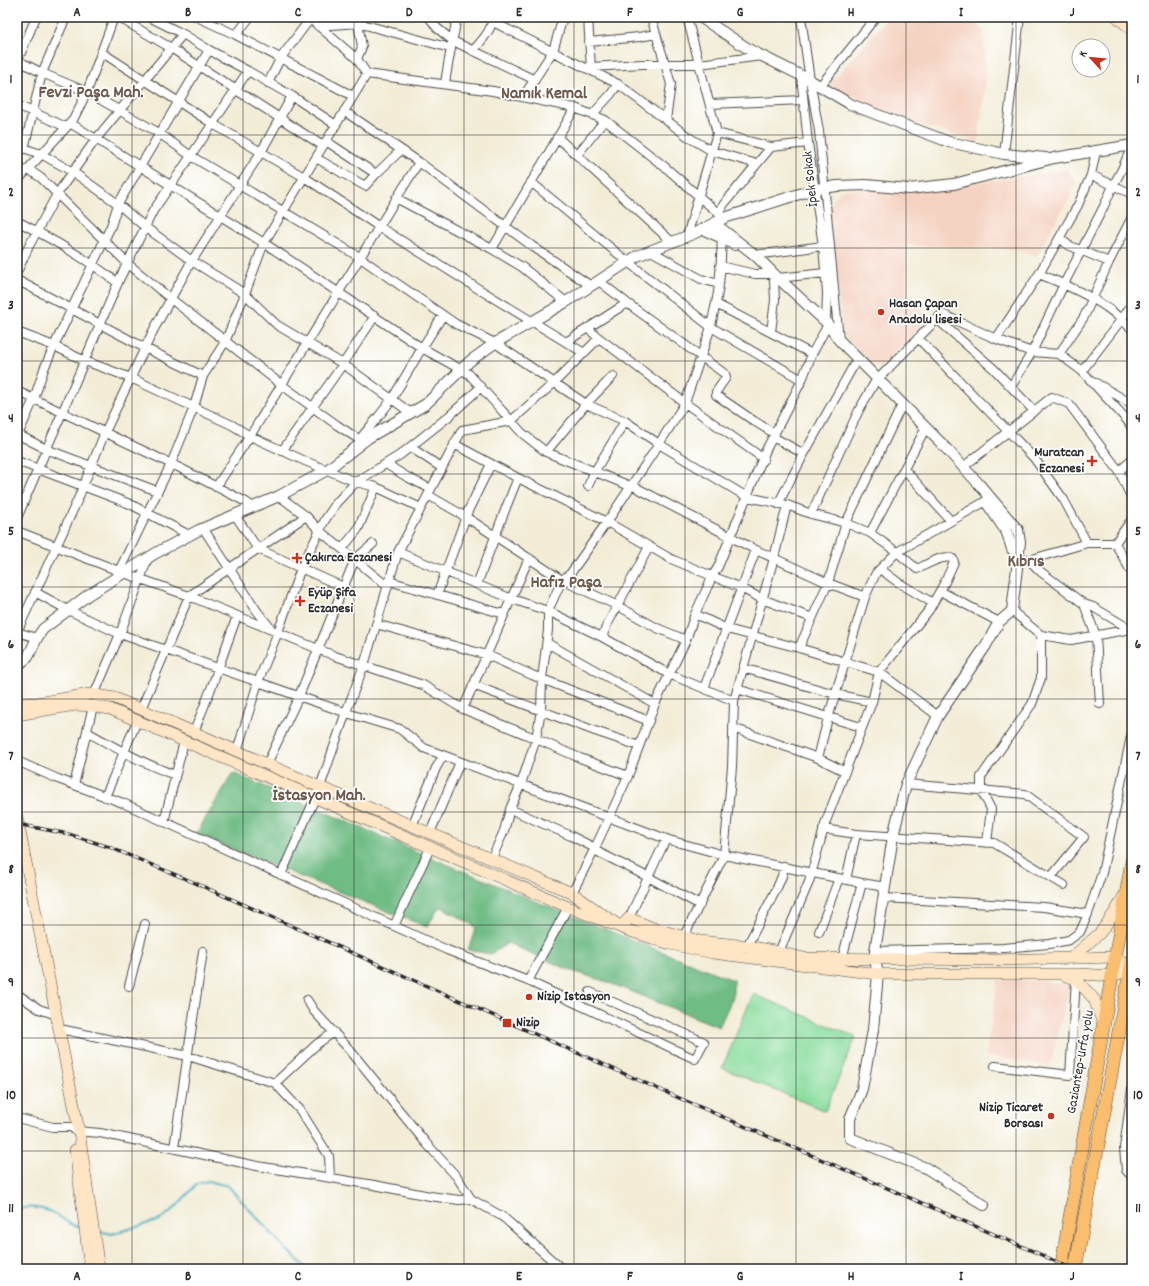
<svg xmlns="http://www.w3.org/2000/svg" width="1149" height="1286" viewBox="0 0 1149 1286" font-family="Dekko,sans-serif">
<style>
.built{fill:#f5d3c2}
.green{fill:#8add9e;stroke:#5a8464}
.forest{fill:#6fbc85;stroke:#4d7458}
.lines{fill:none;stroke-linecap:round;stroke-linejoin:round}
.stream{stroke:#3da9bd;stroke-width:2}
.minor-casing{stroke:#494845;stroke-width:10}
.tertiary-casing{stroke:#494845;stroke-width:12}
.secondary-casing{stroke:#494845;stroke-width:12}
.trunk-casing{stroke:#494845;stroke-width:14}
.minor{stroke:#fff;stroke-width:8}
.tertiary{stroke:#fff;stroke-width:10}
.secondary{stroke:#fde5c5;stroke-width:11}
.trunk{stroke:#fbbd6e;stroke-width:13}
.rail-casing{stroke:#2b2b2b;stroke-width:3.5}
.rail{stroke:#fff;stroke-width:2;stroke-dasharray:6;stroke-linecap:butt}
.grid{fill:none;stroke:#2b2b2b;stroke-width:1;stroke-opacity:0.55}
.poi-dot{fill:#c8321e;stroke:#fff;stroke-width:1.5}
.labels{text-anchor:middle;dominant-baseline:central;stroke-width:3.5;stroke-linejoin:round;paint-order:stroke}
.street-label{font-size:14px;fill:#2b2b2b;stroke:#fff}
.poi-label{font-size:14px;font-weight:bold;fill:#2b2b2b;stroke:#fff;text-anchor:start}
.district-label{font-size:18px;font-weight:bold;fill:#6f5b4e;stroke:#fff}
.neatline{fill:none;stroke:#2b2b2b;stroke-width:1.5}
.grid-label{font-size:13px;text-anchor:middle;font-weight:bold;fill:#2b2b2b}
</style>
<rect width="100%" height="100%" fill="#fff"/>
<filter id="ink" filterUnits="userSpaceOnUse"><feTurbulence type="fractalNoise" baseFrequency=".025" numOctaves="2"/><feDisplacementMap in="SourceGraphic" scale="8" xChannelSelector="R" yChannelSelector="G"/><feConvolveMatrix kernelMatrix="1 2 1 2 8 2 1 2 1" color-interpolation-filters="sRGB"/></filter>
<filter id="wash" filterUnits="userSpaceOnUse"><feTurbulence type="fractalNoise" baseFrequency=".012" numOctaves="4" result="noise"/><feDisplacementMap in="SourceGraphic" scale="16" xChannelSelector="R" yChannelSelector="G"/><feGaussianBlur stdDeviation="0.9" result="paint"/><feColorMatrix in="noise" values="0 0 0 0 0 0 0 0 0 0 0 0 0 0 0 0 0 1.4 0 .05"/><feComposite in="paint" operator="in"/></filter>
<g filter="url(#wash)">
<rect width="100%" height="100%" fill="#f3edd8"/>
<path class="built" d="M888 17H970L983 30 985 46V88L978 142 911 122 875 107 829 85Z
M1066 169 1077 184 1037 255 1013 249 906 245V299L922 298V324L882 367 868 363 845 336 842 330 830 210 834 199 840 192 849 189 918 190 1043 174Z
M998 980H1041L1070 986 1050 1066 986 1056Z"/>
<path class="green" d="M753 994 856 1037 825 1111 722 1068Z"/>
<path class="forest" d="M233 773 439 861 557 910 733 980V997L719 1027 607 982 569 970 508 943 491 954 468 950 476 927 440 906 427 927 304 878 196 834Z"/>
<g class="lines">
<path class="stream" d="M17 1210C29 1205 46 1208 57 1215 67 1221 70 1226 82 1228
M98 1231 112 1234 160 1220 174 1209 197 1184 208 1181 228 1186 284 1247 307 1269"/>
</g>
</g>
<g filter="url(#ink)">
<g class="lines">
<g class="minor-casing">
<path id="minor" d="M118 17 171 48 323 146
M149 17 183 34 209 50 248 71 292 96 336 125
M197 17 234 34 353 96
M308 17 357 59 367 74 493 91 575 108 605 120 665 167 724 218
M429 17 437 28 453 41 535 80
M588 17 591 70
M651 17 671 84 666 120
M801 17 810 80 819 131 839 340
M493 22 618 84 690 138 712 151 757 164
M318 26 358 23 450 48
M236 35 250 17
M589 42 639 37 656 34
M473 51C480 42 493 30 492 18
M101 52 213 124 261 152 304 177 378 226 477 288 584 353
M357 59 362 47 357 17
M17 60 42 73 87 92 159 133 191 156 356 255 456 324 495 343 586 404 625 421 659 444 747 497 787 505 811 514 846 523 870 533 897 552 917 569C926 565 944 553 953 559L954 562 945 582 929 610 879 672 872 702 826 821 809 882 779 952
M18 60 36 17
M591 67 642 64H699L762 56
M801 75 808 143 823 246 827 293 826 322
M268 83 280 59 310 19
M445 84C448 61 453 40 457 17
M820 86 876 17
M523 97 553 51 563 17
M710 104 803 100
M17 105 66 127
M344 111 419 162 532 246 591 286
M592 115 611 94 618 84
M70 123 264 243 422 348 469 374 522 433 546 452 630 486 635 487 756 550 828 583 865 597
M717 133 771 147 808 143
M557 137 672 242
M326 141 376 174 401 150
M17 146 41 154 73 172 118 204 145 227 192 261 245 294 277 325 343 364 411 413
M24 149 42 73 66 17
M1004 154 1020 17
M577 155 605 120
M316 158 365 186 376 174
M28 169 41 178 127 263 171 299 282 385 337 425 363 442
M1091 175 1132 194
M17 181 73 120 87 92 114 17
M531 182 628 262 711 327 802 380
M396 198 492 249 522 267 566 302
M719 213 724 204 771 147
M17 221C52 239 87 259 118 283
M687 236 717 133 687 17
M1060 238 1068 245 1109 262
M492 249 575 108
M651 251 701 279 719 284
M755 255 823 246
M720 266 755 274H770
M17 272 29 246 57 194 96 139 183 34
M1039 274C1062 283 1086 293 1106 307 1115 313 1124 322 1132 329
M778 278 825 273
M17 280 145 348 203 376
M599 281 627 303 725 374 726 377 725 379 716 392V395L754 421 775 434
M716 304 812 354
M937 319 994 369 1034 411
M587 328 599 338 685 403 764 459
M17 332 54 346 85 361 131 378 232 425 250 436 305 461 356 482 376 487 421 508
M771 332 775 300 774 280
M918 338 1034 458 1064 500 1087 543
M996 339 1039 274 1078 205 1091 175 1096 151
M566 342 627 303
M1059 354 1084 317 1109 262 1132 217
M1082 371 1121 320 1130 307 1132 302
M878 379 942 314 996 339 1032 352 1059 354 1082 371 1127 420 1132 428
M1096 383 1132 404
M1011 387 1032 352 1064 284 1104 206 1113 186 1122 169 1132 146
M17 391 180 468 246 502 253 507
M17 434 46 449 157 491
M17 437 34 399 44 369 54 346 111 226 118 204 209 50
M773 437 804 454
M359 440 379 416 392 399 422 348 443 315
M454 444 518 478 607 522 671 559 741 588 762 599 812 618
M410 447 442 468
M282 451 343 364 375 316
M546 452 586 404 613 376
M17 461 130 504 189 535
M386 464 407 477 431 489
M963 467 1052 397 1069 404 1119 471 1132 499
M904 469 951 521
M1119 471 1132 460
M588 486 595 471 625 421
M216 487 250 436 419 162
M428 495 466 517 562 580 618 606 657 628 686 640
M279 496 306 516 320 531 387 586
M778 504 804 454 856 361
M811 514 859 410 875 382
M235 515 258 549 343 587
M17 518 120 278 153 211 191 156 248 71
M203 528 257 611 272 630
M17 531 124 573 189 596 335 656 423 685 463 709 525 734 580 758 628 776
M870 533 923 433
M1115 543 1132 573
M342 549 358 529 376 487
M398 552 512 599 548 611 602 637 669 674 734 701
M1018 558 1029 560 1041 572 1084 604 1093 607 1130 629
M1029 560 1087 543H1115L1132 519
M880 569 899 583 933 603
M119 571 171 464 194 407 203 376 225 342 245 294 264 243 367 74
M389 581 504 614
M477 584C491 549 503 513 518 478
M940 591 999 622
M35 592 68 610 120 634 350 714 400 729 424 748 669 840 724 855 862 883 885 887
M437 595 468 511 491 464
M1084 604 1096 636 1100 704
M695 614 727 629 799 648 879 672 938 716
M376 624 487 655 532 675 649 721
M17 632 78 499 105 432 153 331 190 264 261 152 292 96
M17 632 37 638
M1041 635 1071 640 1131 629
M602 637 607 625 649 547
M547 643 655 704
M799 648 828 583 846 523 900 409
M743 668 835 694 872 702
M473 685 595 731 639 746
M704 688C722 642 738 596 756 550
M737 689 861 727
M94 695 120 634 148 558
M141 709 189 596 306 516
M463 709 529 558
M733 728 818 758 844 771
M87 732C116 748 144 764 175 775
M194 732 212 686 237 616
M237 751 258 682 278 632 301 568 325 520 337 502 356 482 400 455 448 417 481 387
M818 758 828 718 865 597 876 573 897 552 986 501
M17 761 58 779 123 803 447 950 528 981 695 1059 704 1042 590 992
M267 764 299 696 355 559 373 544
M906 784 1025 794 1084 837 1051 877
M74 785 93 706
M105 797 137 721
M510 809 571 836 595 848
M164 822 184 741
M412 826 436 768 443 756
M823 829 856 834 994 843 1064 885
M430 833 460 762
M987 843 991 809 981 790V777L1032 704 1041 678V635L1012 611
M594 850 648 877
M491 860 504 831 510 809 521 784 536 739 541 710 542 679 548 630V611L562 580 570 574 607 522 659 444 685 403 711 327C713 313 718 299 719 284 721 269 721 253 722 238
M281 875 320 787 346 712 364 665 398 552 462 430 511 421 554 383 599 338
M648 877 700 905
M846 880 856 834
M572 893 595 848 609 818 628 776 655 704 686 640 695 614 713 575 718 567 766 450 802 380 812 354 826 328
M884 898 1044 907 1088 914
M629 918 666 839
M394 926 430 848
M819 932 839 878
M684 936 724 855 732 767 734 701 774 558 787 505
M747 946 777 888 782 876 784 866
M875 951 1003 948 1049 944 1069 940 1080 932 1088 914 1102 873 1132 732
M842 959 862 883
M528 981 568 907
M129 986 145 924
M17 994 39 1009 51 1013
M307 1000 314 1011 349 1049 426 1143 457 1177 471 1199 503 1217 562 1269
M60 1029 188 1056 275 1083 300 1110 329 1156 330 1178
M995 1066 1070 1075 1076 979
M275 1083 317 1044 334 1032
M1132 1089 1124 1148 1126 1170 1132 1177
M17 1118 53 1127H71L76 1131 100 1133 257 1166 374 1185 430 1196 459 1200 471 1199
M174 1148 203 951"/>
</g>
<g class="tertiary-casing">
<path id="tertiary" d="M700 17 750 50 808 79 850 104 891 120 949 142 1004 154 1046 158
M714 223 755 255 778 278 826 322 839 340 942 444 978 483 1018 530 1020 542 1012 611 999 622 985 647 938 716 906 784 893 836 875 951V960L878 974 873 1030 862 1089 850 1119V1138L926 1168 984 1205
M702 229 722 238 735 245
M986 502 1007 533 1012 549 1019 557
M17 666 28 657 37 638 43 629 88 595 156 553 199 530 279 496 327 470 368 438 426 404 470 361 495 343 566 302 637 256 695 233 724 218 815 189 837 186 866 185 909 189 954 184 1054 158 1132 145"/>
</g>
<g class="secondary-casing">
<path id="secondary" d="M1117 17 1132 30
M17 704 37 703 90 694 115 698 320 787 572 893 621 927 629 918 656 929 700 941 747 946 779 952 804 958 996 960 1116 957 1131 969 1112 976 1081 974H878L713 953 670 944 627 930 568 907 110 709 93 706 75 705 17 715
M17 817 79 1131 99 1269
M1071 958 1100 933 1115 912 1124 896
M1065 976 1076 979 1094 999 1104 1026
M75 1150 90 1269"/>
</g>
<g class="trunk-casing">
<path id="trunk" d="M1061 1269 1132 861
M1075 1269 1132 961"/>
</g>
<use href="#minor" class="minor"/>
<use href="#tertiary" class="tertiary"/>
<use href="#secondary" class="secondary"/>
<use href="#trunk" class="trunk"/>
<g class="rail-casing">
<path id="rail" d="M17 824 68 834 109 847 193 882 663 1091 1044 1256 1072 1269"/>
</g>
<use href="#rail" class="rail"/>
</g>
</g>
<path class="grid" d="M132 17V1269M243 17V1269M354 17V1269M464 17V1269M574 17V1269M685 17V1269M796 17V1269M906 17V1269M1016 17V1269M17 135H1132M17 248H1132M17 361H1132M17 474H1132M17 587H1132M17 699H1132M17 812H1132M17 925H1132M17 1038H1132M17 1151H1132"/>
<g class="poi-dot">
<circle cx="881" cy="312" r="4"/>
<path d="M1090 455h4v4h4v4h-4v4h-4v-4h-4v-4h4z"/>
<path d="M295 552h4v4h4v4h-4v4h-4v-4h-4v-4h4z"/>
<path d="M298 595h4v4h4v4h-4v4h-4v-4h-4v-4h4z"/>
<circle cx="529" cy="997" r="4"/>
<rect x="502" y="1018" width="10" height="10" rx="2"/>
<circle cx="1051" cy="1116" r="4"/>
</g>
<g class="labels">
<g class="street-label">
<text transform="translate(811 179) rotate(-96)">İpek Sokak</text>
<text transform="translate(1081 1062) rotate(-80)">Gaziantep-Urfa yolu</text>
</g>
<g class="poi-label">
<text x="889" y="304">Hasan Çapan<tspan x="889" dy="16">Anadolu lisesi</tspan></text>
<text x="1084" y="453" text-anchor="end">Muratcan<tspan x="1084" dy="16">Eczanesi</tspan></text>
<text x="305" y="558">Çakırca Eczanesi</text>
<text x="308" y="593">Eyüp Şifa<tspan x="308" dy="16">Eczanesi</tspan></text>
<text x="537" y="997">Nizip Istasyon</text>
<text x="516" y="1023">Nizip</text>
<text x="1043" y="1108" text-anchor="end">Nizip Ticaret<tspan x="1043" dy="16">Borsası</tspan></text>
</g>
<g class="district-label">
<text x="91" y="93">Fevzi Paşa Mah.</text>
<text x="544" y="94">Namık Kemal</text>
<text x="1026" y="562">Kıbrıs</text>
<text x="566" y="583">Hafız Paşa</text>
<text x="319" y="796">İstasyon Mah.</text>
</g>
</g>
<rect width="1149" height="1286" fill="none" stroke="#fff" stroke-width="44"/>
<g transform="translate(1091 58) rotate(297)"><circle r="19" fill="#ffffff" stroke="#aaaaaa"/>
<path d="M0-3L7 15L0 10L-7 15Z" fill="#c8321e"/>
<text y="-6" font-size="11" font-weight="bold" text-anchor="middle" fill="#2b2b2b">K</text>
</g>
<rect x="22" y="22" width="1105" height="1242" class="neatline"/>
<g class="grid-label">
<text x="77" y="16">A</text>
<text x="188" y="16">B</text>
<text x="298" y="16">C</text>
<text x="409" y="16">D</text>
<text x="519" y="16">E</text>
<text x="630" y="16">F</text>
<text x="740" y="16">G</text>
<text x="851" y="16">H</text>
<text x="961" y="16">I</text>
<text x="1072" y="16">J</text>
<text x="11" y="83">1</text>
<text x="1138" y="83">1</text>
<text x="11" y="196">2</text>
<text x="1138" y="196">2</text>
<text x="11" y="309">3</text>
<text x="1138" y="309">3</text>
<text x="11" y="422">4</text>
<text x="1138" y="422">4</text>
<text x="11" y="535">5</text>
<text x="1138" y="535">5</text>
<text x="11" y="648">6</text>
<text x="1138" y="648">6</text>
<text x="11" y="760">7</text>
<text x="1138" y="760">7</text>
<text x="11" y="873">8</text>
<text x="1138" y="873">8</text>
<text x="11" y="986">9</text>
<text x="1138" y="986">9</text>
<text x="11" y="1099">10</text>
<text x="1138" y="1099">10</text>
<text x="11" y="1212">11</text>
<text x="1138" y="1212">11</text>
<text x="77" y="1280">A</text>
<text x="188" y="1280">B</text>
<text x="298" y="1280">C</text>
<text x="409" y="1280">D</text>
<text x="519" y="1280">E</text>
<text x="630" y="1280">F</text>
<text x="740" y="1280">G</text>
<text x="851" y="1280">H</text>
<text x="961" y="1280">I</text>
<text x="1072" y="1280">J</text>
</g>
</svg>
